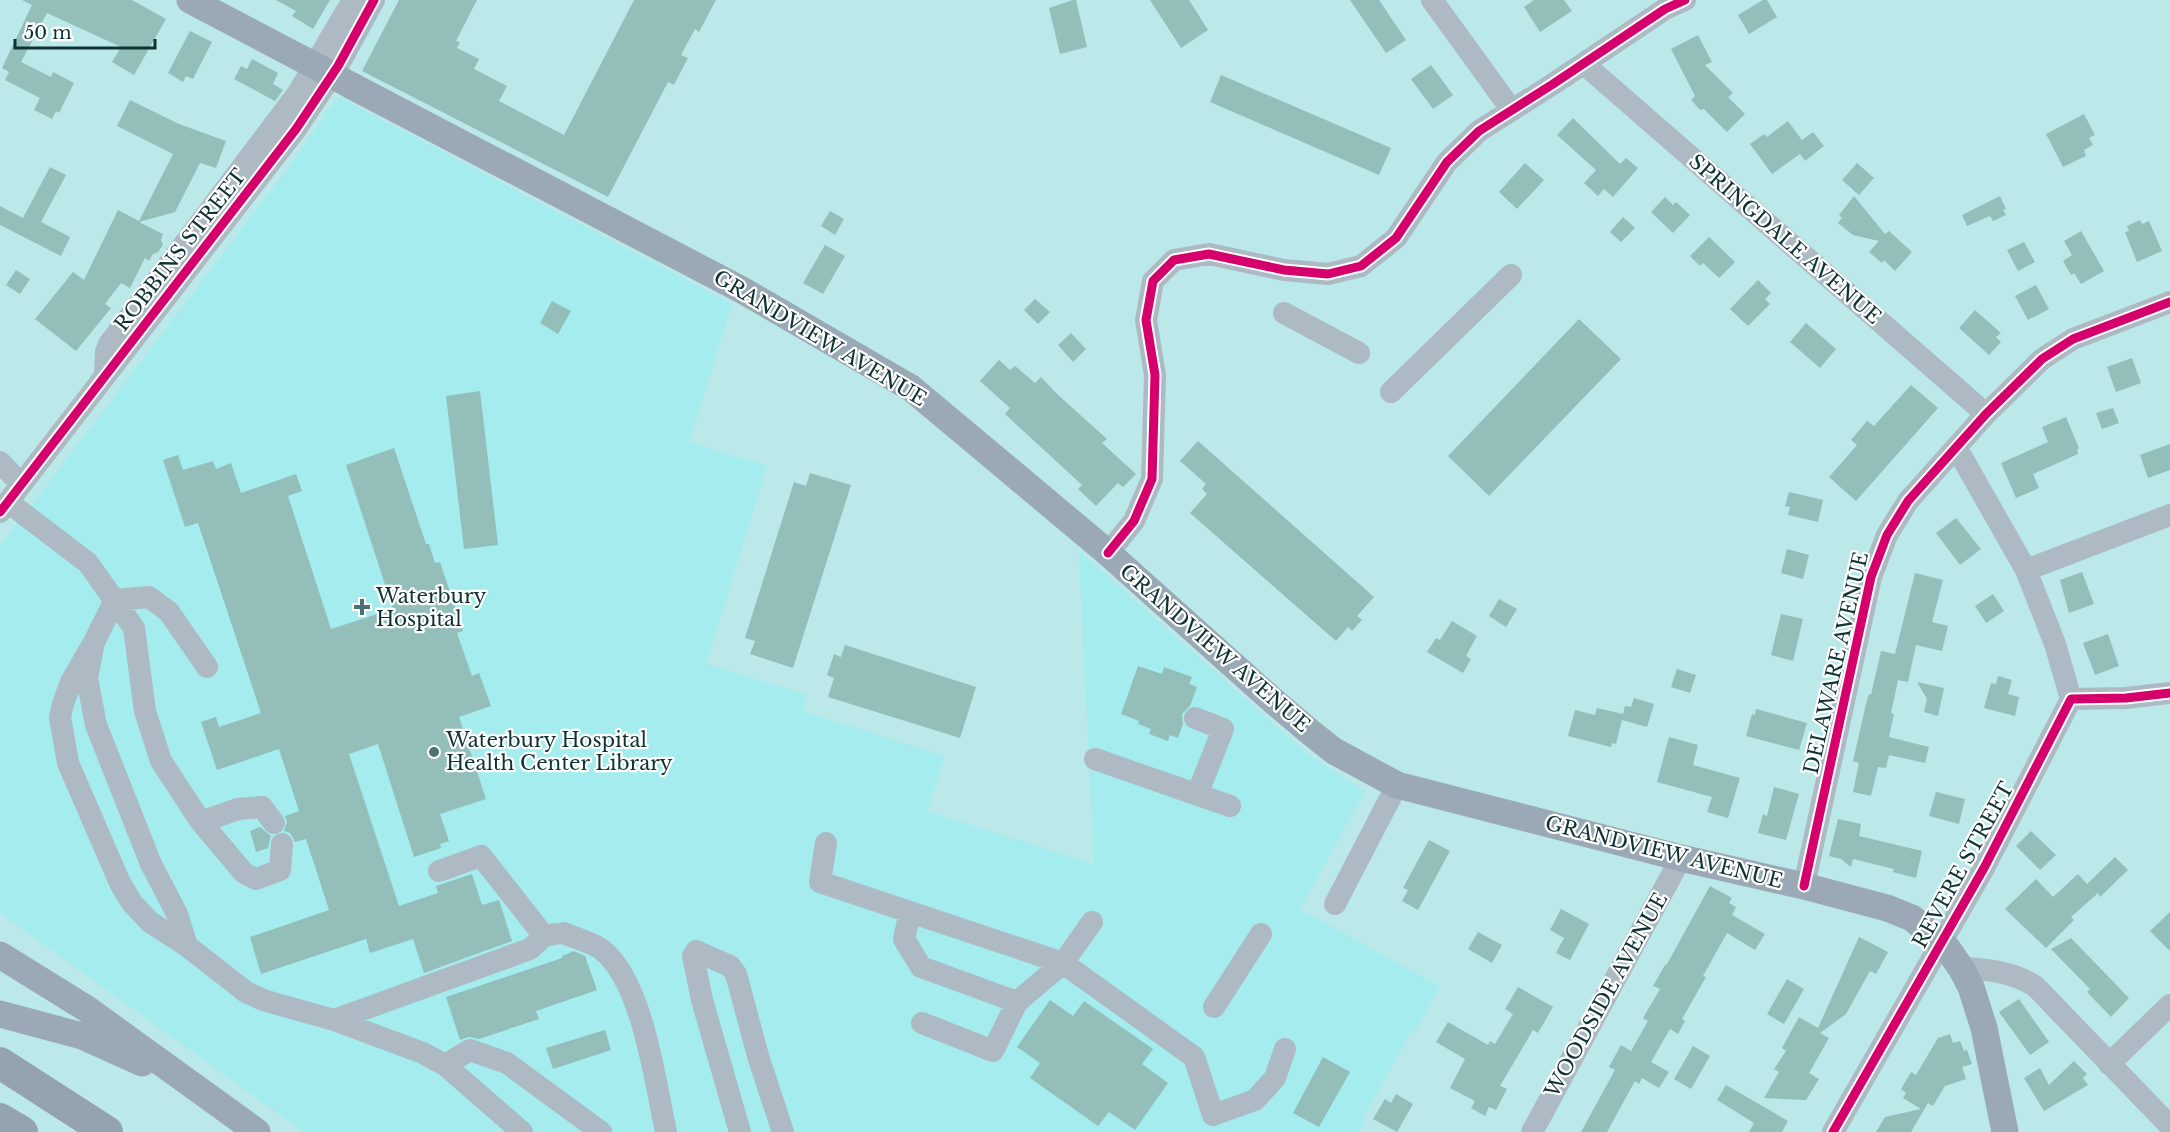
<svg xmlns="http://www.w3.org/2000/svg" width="2170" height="1132" viewBox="0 0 2170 1132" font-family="'Libre Baskerville',serif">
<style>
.built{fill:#a4ecee}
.building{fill:#93beba}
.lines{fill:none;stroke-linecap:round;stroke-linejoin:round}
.minor{stroke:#adb9c3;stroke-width:22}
.major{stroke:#9aa9b5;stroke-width:27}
.highway{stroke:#94a3af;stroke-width:32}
.major-bridge{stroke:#9aa9b5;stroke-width:27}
.cycleway-casing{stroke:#fff;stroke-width:13}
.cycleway{stroke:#d6006c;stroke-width:9}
.poi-dot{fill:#4b7273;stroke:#fff;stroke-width:2}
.labels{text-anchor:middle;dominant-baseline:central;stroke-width:4.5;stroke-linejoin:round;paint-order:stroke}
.street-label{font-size:20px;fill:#0f3233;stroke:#fff}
.poi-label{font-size:20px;fill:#0f3233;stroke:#fff;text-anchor:start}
</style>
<rect width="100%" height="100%" fill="#bbe8e9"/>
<path class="built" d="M338 97 732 304 689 442 767 466 706 664 807 695 802 711 945 756 927 811 1094 864 1079 551 1306 753 1365 791 1300 909 1440 987 1416 1031 1412 1030 1363 1118 1366 1120 1360 1132H304L0 913V546L287 170Z"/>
<path class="building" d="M22 0H132L166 19 134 75 112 62 121 47 47 13 21 62 51 77 53 72 74 83 59 113 56 111 52 119 34 110 40 98 5 80 9 72 2 68 32 5Z
M276 0H330L313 29 292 16 296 11Z
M399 0H477L456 41 460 42 457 48 479 59 474 69 507 86 499 101 564 135 634 0H716L699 32 695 29 681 55 688 58 679 75 674 85 668 82 608 197 362 71Z
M1073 0H1076L1087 47 1060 54 1049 8Z
M1150 0H1189L1208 30 1181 48Z
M1350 0H1379L1406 40 1386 53Z
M1534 0H1564L1572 11 1540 32 1524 7Z
M1763 0H1767L1777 17 1749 34 1738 15Z
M190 31 212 42 193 79 186 76 183 82 168 73Z
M1698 35 1712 62 1705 65 1733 93 1728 97 1745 114 1727 132 1704 109 1700 110 1691 100 1695 96 1671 49Z
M252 59 278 73 273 84 283 90 275 101 234 79 241 66 247 69Z
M1431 65 1453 95 1433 109 1411 79Z
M1221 75 1391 148 1379 175 1210 102Z
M130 100 179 124 226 141 216 168 200 163 175 212 139 222 163 234 161 240 163 245 158 252 153 254 149 261 145 258 130 288 121 283 105 304 111 308 76 351 35 319 73 272 84 280 118 210 139 221 173 154 117 126Z
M2084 114 2095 135 2089 138 2093 145 2084 150 2086 156 2063 167 2046 134Z
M1573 118 1620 164 1626 158 1638 168 1613 197 1604 189 1598 196 1584 183 1596 170 1557 135Z
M1788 121 1802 140 1813 132 1824 146 1805 161 1800 154 1772 174 1750 144 1764 134 1767 137Z
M1525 163 1544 180 1517 209 1499 192Z
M1857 163 1874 178 1859 195 1842 180Z
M50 167 66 175 41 222 70 237 61 256 0 225V206L23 218Z
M1854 196 1885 234 1889 231 1912 252 1895 271 1884 260 1882 263 1869 252 1879 241 1853 235 1838 223 1842 218 1839 215Z
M2000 196 2006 209 2003 210 2006 215 1993 221 1990 216 1967 226 1962 215Z
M1665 197 1673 205 1676 202 1690 215 1673 233 1651 212Z
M830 211 844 219 835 235 821 226Z
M1623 217 1635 228 1621 242 1610 232Z
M2140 220 2142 224 2149 221 2162 251 2137 262 2125 232 2129 231 2127 226Z
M2081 231 2104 271 2081 284 2074 273 2071 275 2063 261 2072 255 2064 241Z
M1709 237 1735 262 1719 278 1703 263 1700 266 1690 256Z
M2024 242 2035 262 2018 271 2007 250Z
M825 245 845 256 823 294 803 283Z
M16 270 30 279 20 294 6 285Z
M1758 280 1771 293 1765 299 1770 304 1748 326 1730 309Z
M2036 285 2049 309 2028 320 2015 296Z
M1035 299 1050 312 1038 324 1024 310Z
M552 301 571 311 558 334 540 323Z
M1975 310 2001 333 1996 337 2001 342 1989 355 1959 328Z
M1579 319 1621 359 1489 496 1448 456Z
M1806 323 1836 349 1820 368 1790 342Z
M1071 333 1086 349 1073 362 1058 345Z
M2132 358 2141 383 2116 392 2107 367Z
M999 360 1010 370 1015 366 1035 383 1041 377 1056 393 1107 439 1102 443 1136 474 1123 487 1118 483 1096 506 1078 489 1082 485 1005 414 1010 408 980 381Z
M1911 385 1938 408 1856 501 1829 477 1857 445 1851 440 1867 421 1874 426Z
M480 391 498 545 464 549 446 396Z
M2113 408 2119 423 2102 429 2096 413Z
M2066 417 2079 448 2077 450 2078 454 2033 474 2039 488 2016 498 2001 463 2048 442 2042 427Z
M1198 441 1374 597 1357 616 1362 620 1352 631 1348 627 1336 641 1190 513 1207 494 1202 489 1206 484 1180 461Z
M2170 444V470L2148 478 2140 455Z
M394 448 426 544H429L435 563 440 562 463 631 457 633 472 676 479 673 491 706 459 717 486 799 440 814 449 841 440 844 441 848 414 857 378 744 349 754 399 906 438 893 436 886 472 874 482 905 499 900 512 941 424 973 413 939 370 953 366 939 261 974 250 937 329 910 306 839 295 842 290 833 284 831 287 822 285 816 299 811 279 749 217 770 201 722 216 717 219 727 261 713 198 523 185 527 163 460 178 455 183 470 213 461 216 469 231 463 241 493 296 474 302 491 288 496 331 629 393 609 346 465Z
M810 473 851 485 793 668 750 654 755 641 745 638 794 482 806 486Z
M1789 492 1823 500 1818 522 1788 515 1790 507 1785 506Z
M1956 518 1981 549 1960 565 1936 533Z
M1787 549 1809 555 1803 579 1781 573Z
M2082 572 2094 604 2069 613 2060 580Z
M1915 573 1943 580 1932 622 1948 626 1942 651 1916 645 1908 682 1898 680 1891 713 1894 714 1889 737 1929 747 1925 763 1889 755 1886 768 1878 767 1871 796 1853 792 1859 763 1853 761 1866 704 1869 694 1871 695 1881 651 1895 654Z
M1993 594 2004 611 1986 623 1975 606Z
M1499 599 1517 609 1506 627 1489 616Z
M1781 614 1803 619 1793 661 1771 655Z
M1452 621 1477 636 1466 656 1471 659 1463 673 1427 652 1436 638 1440 640Z
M2108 634 2119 666 2095 675 2083 643Z
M845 645 976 687 960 738 828 697 834 678 827 675 834 654 841 657Z
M1138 666 1162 674 1164 667 1192 677 1189 684 1197 687 1190 706 1182 714 1183 724 1178 738 1170 735 1168 741 1149 734 1151 729 1138 724 1139 721 1121 714Z
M1677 669 1696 675 1690 693 1671 687Z
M1998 676 2012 680 2008 694 2019 697 2015 716 1984 708 1991 683 1996 684Z
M1917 682 1944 688 1938 716 1924 712 1927 699Z
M1634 698 1654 704 1647 727 1622 720 1616 744 1612 743 1611 747 1568 736 1575 710 1595 715 1597 708 1623 714 1625 706 1631 707Z
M1756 709 1807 723 1799 750 1746 736 1752 714 1755 715Z
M1669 737 1698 745 1693 765 1740 778 1728 818 1707 812 1712 797 1657 782Z
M1774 787 1799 794 1786 840 1758 833 1763 814 1767 816Z
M1936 792 1965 799 1959 824 1929 816Z
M1838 819 1861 824 1859 836 1922 851 1916 878 1893 872 1894 869 1853 859 1851 867 1841 859 1829 856Z
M260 827 271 836 268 848 256 852 250 831Z
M2031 831 2056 855 2040 870 2016 846Z
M1429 840 1450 851 1418 910 1402 901 1408 890 1403 888Z
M2115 857 2128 870 2100 897 2098 893 2071 917 2074 920 2046 948 2005 909 2036 879 2053 897 2078 874 2087 884Z
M1710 886 1732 898 1729 903 1736 907 1732 915 1765 934 1755 950 1727 933 1703 976 1706 977 1682 1019 1685 1021 1678 1034 1670 1029 1651 1062 1669 1072 1659 1088 1642 1078 1639 1084 1635 1081 1607 1132H1581L1615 1070 1609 1067 1621 1045 1631 1051 1648 1021 1643 1018 1660 989 1653 986 1665 965 1667 964Z
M1561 909 1589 924 1570 960 1556 953 1564 938 1550 930Z
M2170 912V951L2150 931Z
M1478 932 1502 945 1492 963 1468 949Z
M1859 937 1888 952 1876 974 1870 971 1846 1014 1820 1033 1829 1038 1809 1073 1819 1079 1806 1100 1764 1098 1779 1072 1774 1069 1786 1051 1782 1048 1799 1017 1818 1028Z
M2071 938 2129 998 2111 1017 2087 992 2090 989 2051 949Z
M574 951 585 956 597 990 536 1011 539 1019 479 1039 469 1037 460 1040 446 997 562 958V956Z
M1787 979 1804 989 1784 1024 1767 1014Z
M1518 987 1553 1007 1538 1033 1533 1030 1500 1086 1507 1089 1496 1110 1489 1107 1485 1116 1471 1108 1475 1101 1450 1088 1465 1059 1436 1042 1448 1022 1488 1045 1490 1041 1495 1044 1513 1014 1505 1009Z
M2019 999 2049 1042 2030 1055 1999 1012Z
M1050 1000 1073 1016 1084 1001 1153 1049 1142 1064 1168 1083 1135 1130 1109 1112 1098 1126 1030 1078 1040 1063 1017 1047Z
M605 1030 611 1050 553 1069 546 1048Z
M1950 1034 1953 1043 1960 1041 1964 1051 1967 1050 1972 1064 1962 1067 1966 1079 1945 1086 1933 1106 1928 1103 1911 1132H1876L1885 1117 1921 1109 1903 1098 1906 1093 1901 1089 1911 1072 1916 1075 1938 1038Z
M1693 1046 1710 1056 1691 1089 1674 1079Z
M1323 1057 1350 1072 1319 1127 1293 1113Z
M2074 1061 2087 1074 2083 1078 2088 1085 2044 1111 2024 1078 2040 1068 2049 1085Z
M1726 1085 1788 1121 1782 1132H1749L1754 1123 1717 1100Z
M1396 1094 1413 1104 1397 1132 1373 1119 1385 1099 1391 1103Z"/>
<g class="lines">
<path class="minor" d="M1432 0 1511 109
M1584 64 1986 414
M1284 313 1359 353
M105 374 106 352 109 344 298 93 353 0
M1391 392 1511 275
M1956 447 2026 570 2055 644 2071 699
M0 462 21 484
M8 502 88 563 134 628 145 711 161 761 201 822
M0 512 296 129 338 66 374 0
M1108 553 1134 521 1152 479 1155 375 1146 320 1153 281 1174 260 1209 254 1284 270 1328 274 1361 266 1396 238 1447 162 1479 131 1553 84 1665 9 1685 0
M2026 570 2170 515
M94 642 87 678 96 725 151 864 177 914 187 946 150 922 132 903 120 883 68 763 60 717 63 704 71 682 94 642 115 600 149 597 169 612 207 667
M1195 718 1223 729 1197 795
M1095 759 1230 806
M274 823 262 807 238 809 201 822 244 873 256 879 280 870 282 844
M826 843 820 882 1063 963 1194 1057 1213 1115 1255 1100 1275 1078 1285 1049
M439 871 481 856 544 936 555 934
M1804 886 1871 577 1887 535 1908 501 1986 414 2042 359 2073 339 2170 302
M1335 904 1397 785
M910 912 904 939 921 967 1017 1002
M563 933C575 938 591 942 601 949 643 981 655 1082 666 1132
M187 946 246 992 263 1000 334 1020 423 1053 445 1065 522 1132
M1961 968C1987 969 2013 972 2035 986L2170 1126
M1214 1007 1261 934
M334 1020 530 949 544 936
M922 1023 993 1051 1017 1002 1063 963 1092 922
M2109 1064 2170 1005
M445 1065 470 1050 507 1063 601 1132
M740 1132 702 1000 693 956 696 951 730 966 736 974 758 1056 783 1132
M1532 1132 1681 858
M1833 1132 1984 868 2071 699 2126 698 2170 693"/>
<path class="major" d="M190 0 321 69
M352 86 742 290 911 388 1108 553 1271 699 1310 732 1334 751 1397 785 1681 858 1804 886 1887 908 1912 918 1947 948 1961 968 1971 987 1984 1028 2005 1132
M0 955 87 1009 257 1132
M0 1014 82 1036 142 1063"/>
<path class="highway" d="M0 1063 107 1132
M0 1119 22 1132"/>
<path class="major-bridge" d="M321 69 352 86"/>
<g class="cycleway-casing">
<path id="cycleway" d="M0 512 296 129 338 66 374 0
M1108 553 1134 521 1152 479 1155 375 1146 320 1153 281 1174 260 1209 254 1284 270 1328 274 1361 266 1396 238 1447 162 1479 131 1553 84 1665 9 1685 0
M1804 886 1871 577 1887 535 1908 501 1986 414 2042 359 2073 339 2170 302
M1833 1132 1984 868 2071 699 2126 698 2170 693"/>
</g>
<use href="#cycleway" class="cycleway"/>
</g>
<g class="poi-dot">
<path d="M359 598h6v6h6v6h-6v6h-6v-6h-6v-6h6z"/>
<circle cx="434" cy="752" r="6"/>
</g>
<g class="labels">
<g class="street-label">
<text transform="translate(1785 239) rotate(41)">SPRINGDALE AVENUE</text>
<text transform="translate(180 250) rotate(-52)">ROBBINS STREET</text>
<text transform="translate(820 338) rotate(31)">GRANDVIEW AVENUE</text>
<text transform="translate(1215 648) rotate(41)">GRANDVIEW AVENUE</text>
<text transform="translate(1836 663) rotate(-77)">DELAWARE AVENUE</text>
<text transform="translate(1664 852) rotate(14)">GRANDVIEW AVENUE</text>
<text transform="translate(1963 865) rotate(-61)">REVERE STREET</text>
<text transform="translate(1606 995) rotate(-61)">WOODSIDE AVENUE</text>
</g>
<g class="poi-label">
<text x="376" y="596">Waterbury<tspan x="376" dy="23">Hospital</tspan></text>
<text x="446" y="740">Waterbury Hospital<tspan x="446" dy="23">Health Center Library</tspan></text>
</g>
</g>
<path d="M15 39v9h140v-9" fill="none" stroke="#0f3233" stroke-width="3"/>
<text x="24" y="39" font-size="18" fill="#0f3233" stroke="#ffffff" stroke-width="4.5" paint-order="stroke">50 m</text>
</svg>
